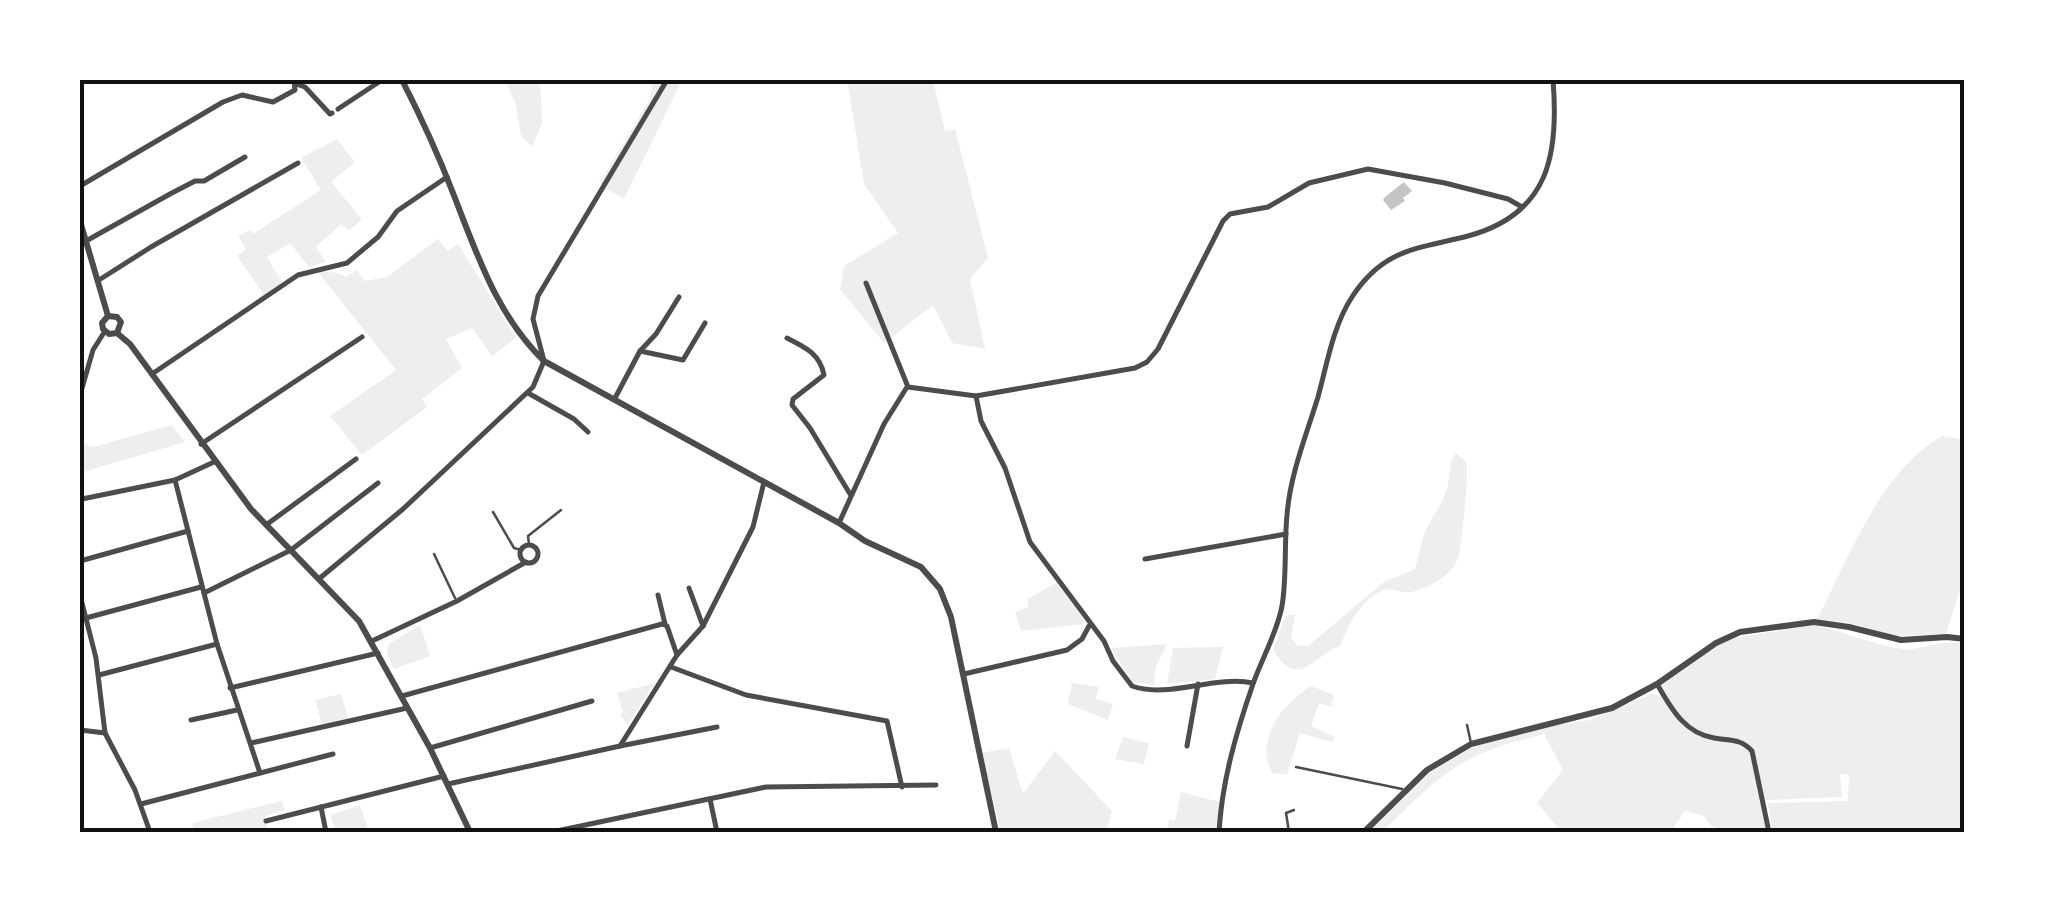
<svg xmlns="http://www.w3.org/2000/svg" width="2045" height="912" font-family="'Source Sans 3',sans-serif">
  <rect width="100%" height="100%" fill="#fff"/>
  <!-- green -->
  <g fill="#eee">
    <path d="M505 80H540L542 123 532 147 521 135 516 105Z"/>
    <path d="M653 80H682L624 199 599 184 650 99Z"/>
    <path d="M847 80H933L945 131 955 129 988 258 970 279 985 349 952 343 933 305 884 343 840 289 844 266 898 233 864 184Z"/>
    <path d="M337 139 355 162 331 182 362 219 349 231 341 224 316 247 326 262 309 267 290 243 267 257 282 282 264 295 237 256 246 249 238 236 250 230 253 234 321 190 301 158Z"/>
    <path d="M438 239 448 251 458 244 516 338 492 356 472 328 446 339 462 368 422 399 427 407 362 455 330 416 396 370 317 271 339 273 346 277 357 270 365 281 387 277Z"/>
    <path d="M172 425 185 442 80 473 82 443 93 447Z"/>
    <path d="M1942 436 1965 440V574L1946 634 1895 636 1850 623 1817 619C1850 557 1879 473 1942 436Z"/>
    <path d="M1456 453 1467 463C1468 478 1462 553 1456 563 1448 578 1427 588 1411 592 1401 594 1392 586 1381 591 1359 602 1349 625 1340 646 1315 654 1298 692 1273 650L1284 619 1289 615H1295L1291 638 1297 645 1308 646 1384 582 1415 569C1419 556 1421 540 1427 528 1433 515 1445 500 1448 485 1451 472 1448 464 1456 453Z"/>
    <path d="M1056 583 1079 611 1084 624 1021 631 1015 612 1028 607V599Z"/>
    <path d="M420 625 430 656 394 669 387 654 389 644Z"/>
    <path d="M1813 625C1843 631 1871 644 1901 649 1920 652 1938 638 1965 644V832H1773L1768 803 1848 801 1849 775 1840 774 1842 797 1764 800 1768 832H1724L1710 825 1704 816 1685 811 1673 828 1663 832H1561L1537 803 1563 770 1544 734C1526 739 1507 743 1490 750 1447 765 1414 801 1382 832H1369L1432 771 1471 748 1537 728 1590 720 1652 694 1661 696 1664 693 1657 684 1729 639Z"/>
    <path d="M1167 644 1156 667 1154 685 1133 682 1111 648Z"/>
    <path d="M1223 647 1215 679 1167 684 1173 648Z"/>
    <path d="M655 683 627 725 620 714 623 713 617 693Z"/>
    <path d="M1072 683 1099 687 1096 699 1113 704 1108 720 1068 704Z"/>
    <path d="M1311 686 1334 695 1331 707 1319 703 1311 726 1335 737 1332 742 1300 733 1287 775 1272 773C1255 737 1281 706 1311 686Z"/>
    <path d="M341 694 348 718 322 725 315 700Z"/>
    <path d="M1123 737 1149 743 1144 764 1115 759Z"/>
    <path d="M1009 748 1023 794 1055 751 1112 811 1107 832H1001L981 753Z"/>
    <path d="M1181 792 1220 802 1219 832H1167L1169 820 1175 821Z"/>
    <path d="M282 801 285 810 265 816 268 830 194 832 192 823Z"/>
    <path d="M360 805 369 832H336L330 815Z"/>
  </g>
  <!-- building -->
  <path fill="#c4c4c4" d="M1404 182 1412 191 1403 198 1405 201 1391 210 1383 200 1385 197Z"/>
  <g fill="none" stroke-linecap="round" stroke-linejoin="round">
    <!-- service -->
    <g stroke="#4c4c4c" stroke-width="2.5">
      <path d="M493 512 514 548 521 550"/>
      <path d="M529 544 528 536 561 510"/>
      <path d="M434 554 455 598"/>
      <path d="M1467 725 1471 743"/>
      <path d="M1296 767 1402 789"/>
      <path d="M1289 832 1286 813 1294 810"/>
    </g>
    <!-- minor -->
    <g stroke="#4c4c4c" stroke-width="5">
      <path d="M296 84 305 87 330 114 332 113"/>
      <path d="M338 109 382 80"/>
      <path d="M80 186 223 102 242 95 273 102 295 90 294 80"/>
      <path d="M86 241 170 194 195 181H204L245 157"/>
      <path d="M99 280 151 247 298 163"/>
      <path d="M866 283 908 387 976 396 1135 368 1147 362 1158 349 1223 221 1230 214 1268 207 1309 183 1368 169 1445 183 1508 199 1522 207"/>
      <path d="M787 338C805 347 820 354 824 375L793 399 792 405 810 428 850 494"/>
      <path d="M640 351 683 360 705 323"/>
      <path d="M152 374 298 275 347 263 378 237 397 211 447 177"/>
      <path d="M528 393 574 419 588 432"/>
      <path d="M80 395 93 350 105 331"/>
      <path d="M976 396 981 421 1005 468 1030 542 1104 641 1113 661 1132 686C1167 699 1215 675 1253 683"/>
      <path d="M615 398 640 351 656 334 679 297"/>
      <path d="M201 444 362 337"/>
      <path d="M175 480 217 644 260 773"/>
      <path d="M82 499 175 480 214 462"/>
      <path d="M839 523 884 424 907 387"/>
      <path d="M266 525 356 459"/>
      <circle cx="529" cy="554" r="9"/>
      <path d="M1145 559 1286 534"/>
      <path d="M80 561 188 531"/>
      <path d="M320 578 403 509 533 387 544 361 533 319 538 296 667 80"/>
      <path d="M689 588 703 626"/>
      <path d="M204 593 291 550 378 483"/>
      <path d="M80 595 96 658 105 733 135 790 150 832"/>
      <path d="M658 595 665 624"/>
      <path d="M86 618 201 587"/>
      <path d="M372 641 457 601 526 562"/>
      <path d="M671 667 746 695 887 721 902 787"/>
      <path d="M964 674 1067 650 1082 639 1089 626"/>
      <path d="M99 675 217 644"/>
      <path d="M1657 684C1671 708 1684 733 1714 738 1730 741 1740 738 1752 751L1769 832"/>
      <path d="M230 688 378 653"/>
      <path d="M402 696 662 624 667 626 677 655"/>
      <path d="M191 720 237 710"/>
      <path d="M80 730 105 733"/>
      <path d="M251 743 407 708"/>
      <path d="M620 746 717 727"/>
      <path d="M1187 746 1198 684"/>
      <path d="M430 748 592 701"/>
      <path d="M448 784 620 746 677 655 703 626 753 527 764 482"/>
      <path d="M710 799 717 832"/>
      <path d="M141 804 333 754"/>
      <path d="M321 807 326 832"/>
      <path d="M266 821 444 776"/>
      <path d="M552 832 766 787 936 785"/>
      <path d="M1219 832C1222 781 1236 733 1253 684 1262 658 1277 633 1282 606 1287 576 1284 545 1287 515 1290 475 1306 436 1318 397 1327 364 1333 326 1352 297 1384 248 1418 249 1468 236 1550 214 1559 153 1553 80"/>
    </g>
    <!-- tertiary -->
    <g stroke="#4c4c4c" stroke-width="6">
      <path d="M402 80C421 117 438 154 453 193 477 254 496 314 544 361L839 523 865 541 921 567 940 589 951 617 996 832"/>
      <path d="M80 221 108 316"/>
      <path d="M108 316 102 323 103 329 109 334 117 333"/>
      <path d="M108 316 117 317 121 322 117 333"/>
      <path d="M117 333 130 344 251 509 359 621 430 748 470 832"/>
      <path d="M1364 832 1427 770 1471 744 1612 708 1657 684 1716 643 1740 632 1814 622 1849 627 1901 640 1947 637 1965 639"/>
    </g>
  </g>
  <!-- border -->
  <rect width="2045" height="912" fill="none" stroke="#ffffff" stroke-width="165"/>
  <rect x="82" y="82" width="1880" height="748" fill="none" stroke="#111" stroke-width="4"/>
</svg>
